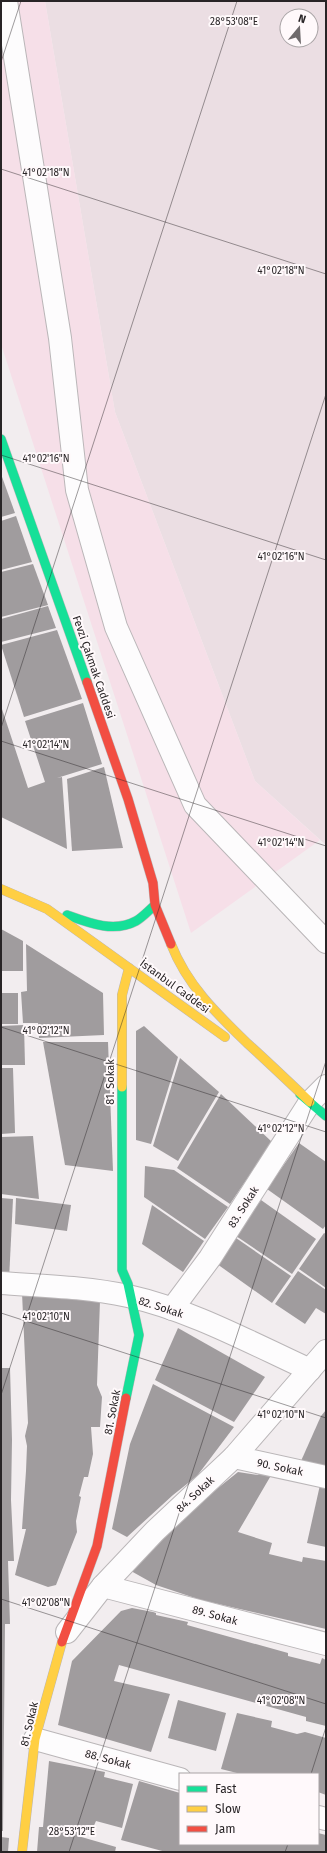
<svg xmlns="http://www.w3.org/2000/svg" width="327" height="1853" font-family="'Fira Sans',sans-serif">
  <rect width="100%" height="100%" fill="#f2edef"/>
  <!-- built -->
  <path fill="#ebdee3" fill-rule="evenodd" d="M45 1H326V845L255 781 115 412ZM287 16H311V40H287Z"/>
  <!-- green -->
  <path fill="#f6dfe8" d="M1 1H45L115 412 255 781 320 840 191 933 1 344Z"/>
  <!-- building -->
  <g fill="#a09c9e">
    <path d="M1 474 15 513 1 517Z"/>
    <path d="M16 516 32 562 1 570V521Z"/>
    <path d="M33 564 48 605 1 617V572Z"/>
    <path d="M48 606 56 628 1 642V619Z"/>
    <path d="M57 630 82 699 24 717 1 645Z"/>
    <path d="M83 703 102 764 57 778 62 777 67 849 1 817V706L28 788 45 782 25 721Z"/>
    <path d="M104 767 123 848 72 851 67 779Z"/>
    <path d="M1 929 23 941V971H1Z"/>
    <path d="M26 944 103 993 104 1035 39 1038 38 1023H23L21 992 27 991Z"/>
    <rect x="1" y="993" width="17" height="31"/>
    <path d="M24 1025 25 1065H1V1026Z"/>
    <path d="M144 1026 178 1057 151 1144 136 1140V1031Z"/>
    <path d="M43 1042H108L113 1171 65 1165Z"/>
    <path d="M180 1058 219 1092 178 1161 153 1146Z"/>
    <path d="M1 1068H13L15 1133 1 1134Z"/>
    <path d="M221 1094 272 1142 230 1204 177 1168Z"/>
    <path d="M33 1136 39 1199 1 1194V1137Z"/>
    <path d="M299 1143 326 1162V1225L323 1229 267 1189Z"/>
    <path d="M145 1166 174 1170 228 1207 205 1239 144 1197Z"/>
    <path d="M1 1198 13 1199 9 1280 1 1279Z"/>
    <path d="M16 1198 71 1205 67 1231 15 1224Z"/>
    <path d="M261 1200 316 1239 292 1274 236 1236Z"/>
    <path d="M152 1205 204 1241 183 1272 142 1244Z"/>
    <path d="M324 1233 326 1234V1288L299 1269Z"/>
    <path d="M236 1238 291 1276 272 1303 217 1264Z"/>
    <path d="M298 1271 326 1290V1314L316 1308 305 1324 275 1304Z"/>
    <path d="M22 1293 100 1301 97 1385 102 1397 100 1427H91L93 1454 88 1477H84L79 1496 81 1497 76 1521 77 1532 56 1585 48 1587 15 1575 26 1529H22L26 1471 27 1446 25 1436 28 1423Z"/>
    <path d="M178 1328 265 1377 234 1422 155 1380Z"/>
    <path d="M1 1368H10L12 1440 11 1500 14 1561H8L10 1624H5L3 1831H1Z"/>
    <path d="M153 1384 234 1427 197 1476 173 1495 127 1537 112 1529 130 1444Z"/>
    <path d="M326 1410V1467L301 1461 321 1416Z"/>
    <path d="M262 1471 273 1472 238 1532 272 1543 269 1554 302 1562 303 1557 326 1561V1629L201 1600 156 1585 131 1571 182 1517 238 1472 258 1475Z"/>
    <path d="M320 1485 326 1486V1547L307 1543Z"/>
    <path d="M132 1608 153 1612 156 1613V1615L188 1622 187 1625 288 1653V1656L320 1664 322 1658 326 1660V1726L306 1721V1717L119 1665 114 1681 170 1694 151 1752 58 1725 72 1661 121 1611Z"/>
    <path d="M178 1700 226 1713 216 1751 168 1738Z"/>
    <path d="M237 1713 272 1721 271 1727 297 1734 305 1732 326 1738V1795L318 1792V1774H241L221 1769Z"/>
    <path d="M49 1761 105 1772 104 1777 133 1784 122 1828 96 1821 91 1832 80 1829 78 1836 116 1847 115 1852H37L39 1827H43Z"/>
    <path d="M139 1781 180 1793V1844H318V1833L326 1835V1852H166L121 1840Z"/>
    <path d="M1 1837 9 1838 8 1852H1Z"/>
  </g>
  <g fill="none" stroke-linecap="round" stroke-linejoin="round">
    <!-- street casing -->
    <g stroke="#bab6b8" stroke-width="24">
      <g id="street">
        <path d="M6 1 60 338 77 490 116 627 195 805 326 942"/>
        <path d="M1 1283C43 1286 86 1287 128 1296 191 1310 251 1343 310 1370"/>
        <path d="M172 1309 210 1258 310 1102 326 1086"/>
        <path d="M234 1457 326 1477"/>
        <path d="M103 1586 326 1644"/>
        <path d="M67 1632 103 1586 155 1531 234 1457 326 1351"/>
        <path d="M35 1739 180 1779"/>
        <path d="M318 1817 326 1819"/>
      </g>
    </g>
    <!-- fast casing -->
    <g stroke="#bab6b8" stroke-width="10">
      <g id="fast">
        <path d="M1 439 87 682"/>
        <path d="M67 915C89 923 114 933 136 921 143 917 149 910 155 905"/>
        <path d="M122 1087V1270L128 1284 139 1335 126 1398"/>
        <path d="M300 1094 326 1116"/>
      </g>
    </g>
    <!-- slow casing -->
    <g stroke="#bab6b8" stroke-width="10">
      <g id="slow">
        <path d="M1 889 47 909 225 1037"/>
        <path d="M171 944C187 985 216 1013 247 1043 268 1062 289 1082 310 1102"/>
        <path d="M122 1087V995L129 968"/>
        <path d="M22 1852 35 1739 62 1642"/>
      </g>
    </g>
    <!-- jam casing -->
    <g stroke="#bab6b8" stroke-width="10">
      <g id="jam">
        <path d="M87 682 128 799 153 883 155 905 171 944"/>
        <path d="M62 1642 97 1546 126 1398"/>
      </g>
    </g>
    <!-- street -->
    <use href="#street" stroke="#fdfcfd" stroke-width="22"/>
    <!-- fast -->
    <use href="#fast" stroke="#16e098" stroke-width="9"/>
    <!-- slow -->
    <use href="#slow" stroke="#ffcf43" stroke-width="9"/>
    <!-- jam -->
    <use href="#jam" stroke="#f24e42" stroke-width="9"/>
  </g>
  <!-- ticks -->
  <path fill="none" stroke="#282426" stroke-width="1" stroke-opacity="0.45" d="M1 62 21 1M1 169 326 274M1 455 326 560M1 728 237 1M1 741 326 846M1 1027 326 1132M1 1313 326 1418M1 1395 326 394M1 1599 326 1704M311 1774 326 1727M69 1852 326 1061M285 1852 288 1844"/>
  <g text-anchor="middle" stroke-width="4" stroke-linejoin="round" paint-order="stroke">
    <!-- street labels -->
    <g font-size="11" fill="#282426" stroke="#fff9fb">
      <text transform="translate(94 667) rotate(71)" y="4">Fevzi Çakmak Caddesi</text>
      <text transform="translate(175 986) rotate(36)" y="4">İstanbul Caddesi</text>
      <text transform="translate(110 1082) rotate(-90)" y="4">81. Sokak</text>
      <text transform="translate(243 1207) rotate(-57)" y="4">83. Sokak</text>
      <text transform="translate(161 1307) rotate(18)" y="4">82. Sokak</text>
      <text transform="translate(112 1412) rotate(-79)" y="4">81. Sokak</text>
      <text transform="translate(280 1467) rotate(12)" y="4">90. Sokak</text>
      <text transform="translate(195 1494) rotate(-43)" y="4">84. Sokak</text>
      <text transform="translate(215 1615) rotate(15)" y="4">89. Sokak</text>
      <text transform="translate(29 1724) rotate(-77)" y="4">81. Sokak</text>
      <text transform="translate(108 1759) rotate(15)" y="4">88. Sokak</text>
    </g>
  </g>
  <g font-size="10" text-anchor="middle" fill="#282426" stroke="#fff9fb" stroke-width="4" stroke-linejoin="round" paint-order="stroke">
    <text x="234" y="25">28°53'08"E</text>
    <text x="46" y="176">41°02'18"N</text>
    <text x="281" y="274">41°02'18"N</text>
    <text x="46" y="462">41°02'16"N</text>
    <text x="281" y="560">41°02'16"N</text>
    <text x="46" y="748">41°02'14"N</text>
    <text x="281" y="846">41°02'14"N</text>
    <text x="46" y="1034">41°02'12"N</text>
    <text x="281" y="1132">41°02'12"N</text>
    <text x="46" y="1320">41°02'10"N</text>
    <text x="281" y="1418">41°02'10"N</text>
    <text x="46" y="1606">41°02'08"N</text>
    <text x="281" y="1704">41°02'08"N</text>
    <text x="72" y="1835">28°53'12"E</text>
  </g>
  <!-- border -->
  <rect width="327" height="1853" fill="none" stroke="#282426" stroke-width="4"/>
  <!-- legend -->
  <rect x="179" y="1773" width="140" height="72" fill="#fff9fb" stroke="#a9a4a6"/>
  <rect x="187" y="1786" width="20" height="6" fill="#16e098" stroke="#a9a4a6"/>
  <text x="215" y="1793" font-size="12" fill="#282426">Fast</text>
  <rect x="187" y="1806" width="20" height="6" fill="#ffcf43" stroke="#a9a4a6"/>
  <text x="215" y="1813" font-size="12" fill="#282426">Slow</text>
  <rect x="187" y="1826" width="20" height="6" fill="#f24e42" stroke="#a9a4a6"/>
  <text x="215" y="1833" font-size="12" fill="#282426">Jam</text>
  <!-- north arrow -->
  <g transform="translate(299 28) rotate(18)"><circle r="19" fill="#fff9fb" stroke="#a9a4a6"/>
  <path d="M0-3L7 15L0 10L-7 15Z" fill="#6f6a6c"/>
  <text y="-6" font-size="11" font-weight="bold" text-anchor="middle" fill="#282426">N</text>
  </g>
</svg>
